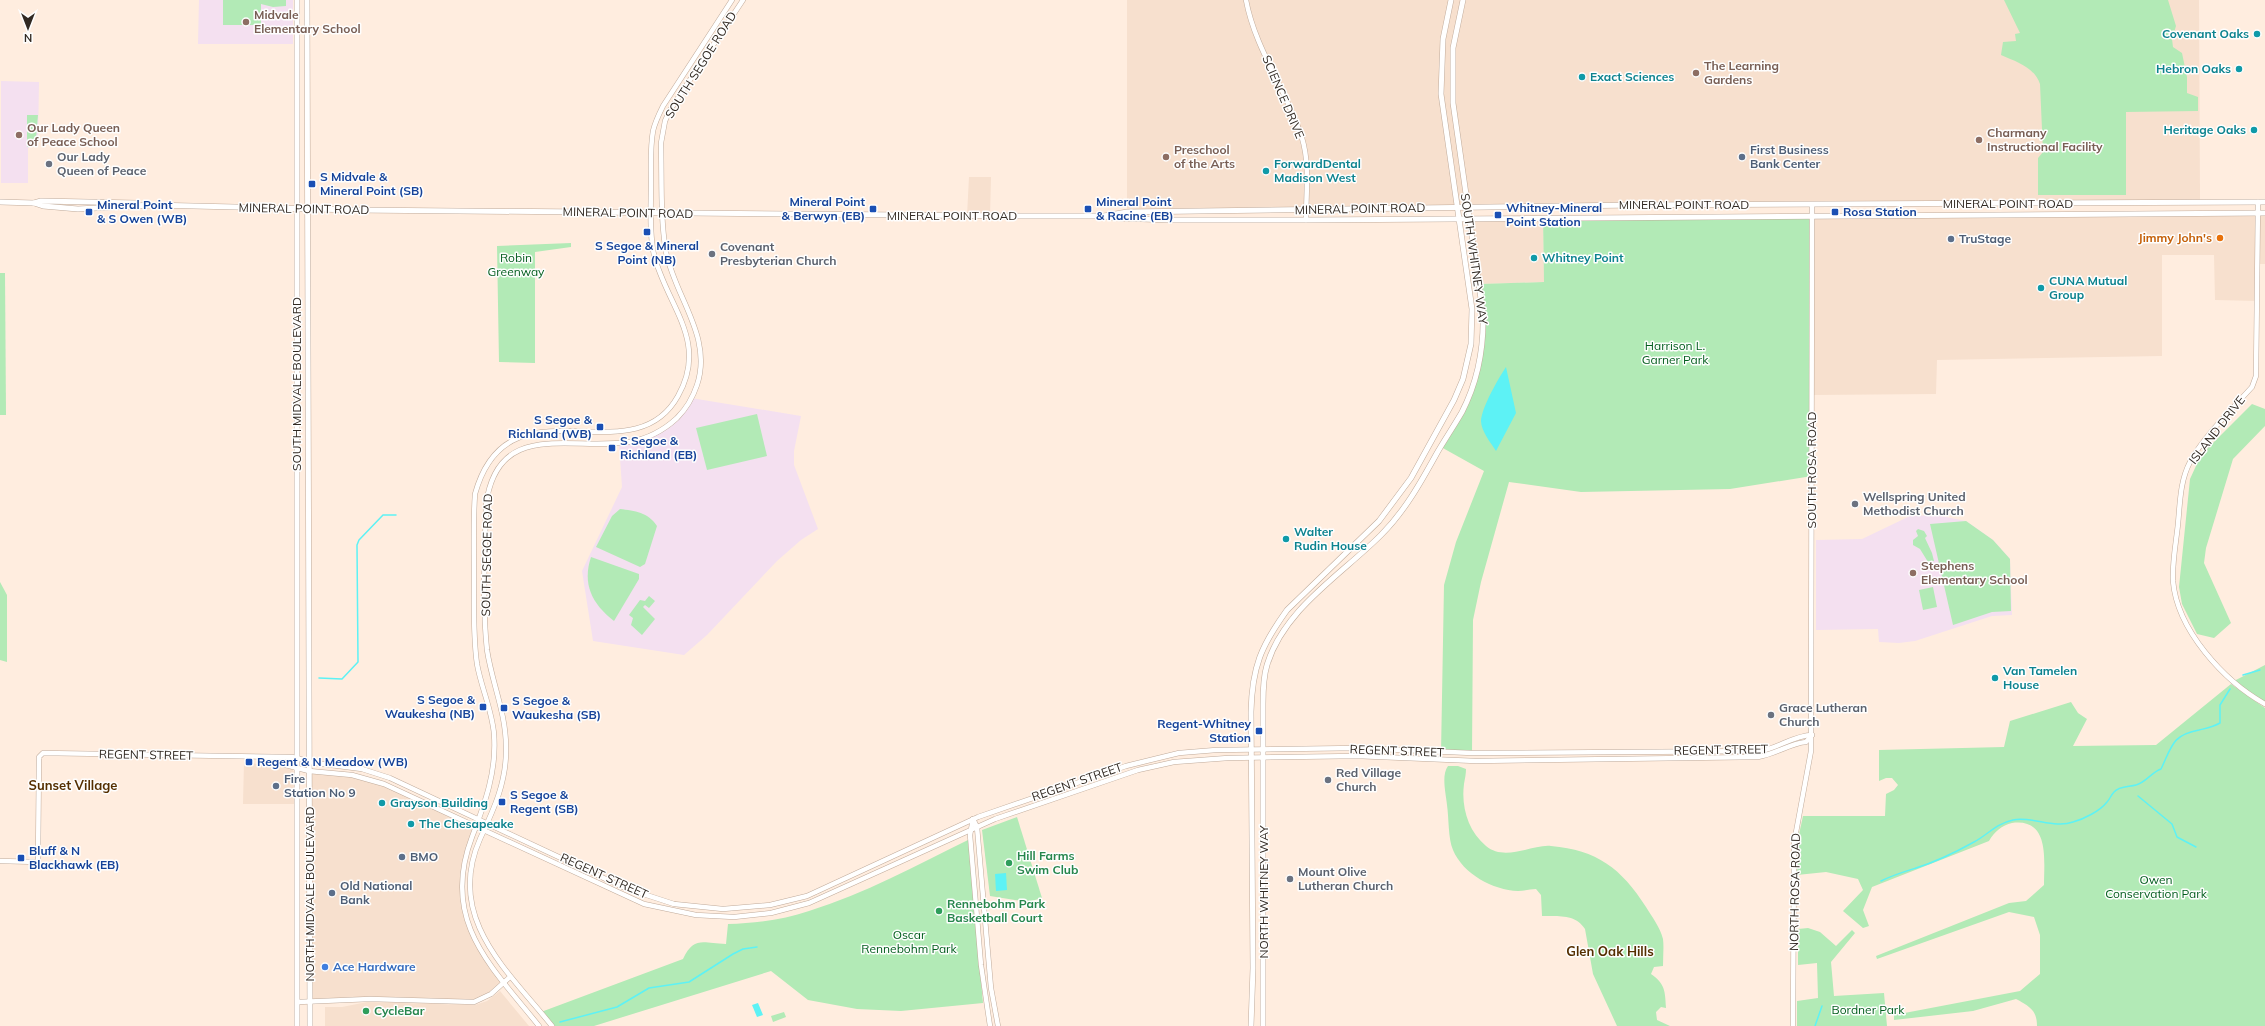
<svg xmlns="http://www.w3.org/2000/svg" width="2265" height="1026" font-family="Mulish,sans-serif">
  <rect width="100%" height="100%" fill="#ffeddf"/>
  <!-- built -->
  <g fill="#f7e0ce">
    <path d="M1127 0H2199L2200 202 1127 212Z"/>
    <path d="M969 177H991L990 216H967Z"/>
    <path d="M2265 213V264H2258V301L2215 300 2214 255H2162V356L1937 360 1936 394 1812 395 1813 216Z"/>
    <path d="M1470 218H1543L1544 282 1480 284Z"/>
    <path d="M244 762 292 769 295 773V804H243Z"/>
    <path d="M309 771 370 779 476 826 467 850 462 893 475 943 504 982 479 1000 370 999 310 1002Z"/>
    <path d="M500 991 529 1026H325V1007H342L367 1002 475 1005 487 1001Z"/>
  </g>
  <!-- education -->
  <g fill="#f4e0f0">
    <path d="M199 0H293V44H198Z"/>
    <path d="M1 81 39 82 38 143 28 148V183H1Z"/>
    <path d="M691 398 801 416 794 451V465L818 529 801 540 777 561 707 635 684 655 593 641 582 571 622 487 619 443 654 434 678 417Z"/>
    <path d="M1936 515 1966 521 1993 540 2010 559 2012 615 1992 616 1915 641 1899 643 1879 642 1878 629 1816 630V540L1862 539 1910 516Z"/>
  </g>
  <!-- green -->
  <g fill="#b2eab6">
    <path d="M223 0H286V6L273 7 261 4V25H223Z"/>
    <path d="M2004 0H2168L2176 26 2172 39 2173 47 2182 53 2187 77V93L2198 97V111L2126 112V195H2038V158L2043 152 2040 84C2034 67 2017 62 2001 55L2003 42 2016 41 2015 34 2020 33Z"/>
    <path d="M27 115H38L36 139 28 147H27Z"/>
    <path d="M1813 216 1812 476 1730 489 1581 492 1509 482 1481 582 1473 620 1472 753H1441L1444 585 1456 542 1484 471 1441 447 1472 388 1483 345 1480 284 1544 282 1543 218Z"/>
    <path d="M571 243V247L535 252V363L499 362 497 246Z"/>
    <path d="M0 273H5L6 415H0Z"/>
    <path d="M2252 404 2265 409V426L2233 459 2206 548 2204 563 2231 623 2214 638 2197 634 2182 604 2179 587 2190 479 2201 455Z"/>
    <path d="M757 414 767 456 707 470 696 428Z"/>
    <path d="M620 509C635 511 648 512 657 526L645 564 640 567 596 547 612 516Z"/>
    <path d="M1966 521 1993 540 2010 559 2011 611 1992 612 1953 625 1930 524Z"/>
    <path d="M1918 529 1924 531 1927 536 1925 538 1932 553 1934 561 1928 562 1920 549 1913 545V540L1918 536 1916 531Z"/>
    <path d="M591 557 639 574V579L614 621C592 604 582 584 591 557Z"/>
    <path d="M0 582 7 595V662L0 660Z"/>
    <path d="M1933 587 1937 607 1923 610 1919 590Z"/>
    <path d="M649 596 655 601 649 608 645 605 643 607 655 619 642 635 631 625 633 618 629 615 640 600 645 601Z"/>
    <path d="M2265 665V704L2234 681Z"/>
    <path d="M2231 684 2265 708V1026H2037C2037 1010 2029 1006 2016 999L1973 1011 1894 1020V1015L2020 991 2040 974V935L2034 917 2009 912 1877 959 1876 956 2009 903 2026 901 2044 885C2044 860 2050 818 2012 823 2002 825 1994 832 1989 841L1872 887 1863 910 1869 926 1863 928 1843 911 1863 890 1858 879 1826 872 1797 875 1798 839 1803 816H1885L1886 794 1894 790 1898 785 1892 778H1886L1879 781V750L2004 747 2010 721 2071 702 2078 713 2087 719 2073 746 2156 745Z"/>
    <path d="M1448 766H1458L1466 769C1466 774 1465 778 1464 784 1461 807 1468 831 1486 846 1505 862 1533 844 1551 846 1597 850 1621 868 1646 907 1652 917 1660 927 1663 939 1664 947 1663 957 1663 966L1654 967 1651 974C1665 984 1665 990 1666 1008L1661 1007 1656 1012 1657 1020 1670 1026H1617L1593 974 1585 929C1576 914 1558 916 1542 916L1541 895 1536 889C1530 889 1524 891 1518 891 1493 890 1463 874 1453 850 1448 838 1449 819 1447 805 1446 794 1441 775 1448 766Z"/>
    <path d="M1017 817 1042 898 1028 902 990 896 982 830Z"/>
    <path d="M968 840 983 1003 901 1011 857 1009 808 1000 771 971 594 1026H552L541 1012 683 959C694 936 702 943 726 944L728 924C755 923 783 920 809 911 864 894 917 865 968 840Z"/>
    <path d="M1808 928 1820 932 1836 946 1852 930 1855 933 1831 962 1834 996 1884 993 1887 1026H1797V1001L1818 998 1817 963 1798 965V929Z"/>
    <path d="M784 1012 786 1017 773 1022 771 1016Z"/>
  </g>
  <!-- water -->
  <g fill="#5df2f5">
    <path d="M1506 367 1516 413 1496 451C1491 443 1481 431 1481 421 1482 407 1498 379 1506 367Z"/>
    <path d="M1006 873 1007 890 996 891 995 874Z"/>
    <path d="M758 1003 763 1015 757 1017 752 1005Z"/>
  </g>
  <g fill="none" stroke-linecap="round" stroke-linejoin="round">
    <!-- stream -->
    <g stroke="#5df2f5" stroke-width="1.5">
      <path d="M2243 675 2260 670"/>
      <path d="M319 678 342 679 358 662 357 545 359 540 383 515H396"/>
      <path d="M2138 796 2172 824 2177 837 2196 847"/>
      <path d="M1881 881C1893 875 1903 872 1916 868 1935 862 1956 852 1974 842 1989 834 1995 824 2013 820 2033 816 2054 829 2073 822 2084 819 2100 811 2107 802 2110 799 2111 795 2114 792 2119 786 2129 787 2136 785 2145 783 2152 772 2161 769 2172 746 2172 735 2199 730 2207 728 2213 727 2220 723V705L2230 689"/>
      <path d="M560 1022 617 1007 649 988 689 982 733 954 743 949 757 947"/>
      <path d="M1815 1026 1822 1006"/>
    </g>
    <!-- tertiary casing -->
    <g stroke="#c0ab9b" stroke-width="5.5">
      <g id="tertiary">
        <path d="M1246 0C1255 49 1287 91 1302 138 1310 164 1306 194 1306 220"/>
        <path d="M2258 202 2256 376 2252 387C2233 408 2203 437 2190 462 2180 481 2180 503 2178 524 2176 543 2172 563 2173 581 2177 630 2224 681 2265 704"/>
        <path d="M262 759 309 771 352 775 384 784 644 904 696 915 734 917 771 913 809 903 995 819 1138 770 1174 762 1228 758 1357 756 1476 761 1758 757C1776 754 1791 743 1806 742L1812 735"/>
        <path d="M973 819 977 827 991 988 998 1026"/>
        <path d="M973 819 970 835 981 965 990 1026"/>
        <path d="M0 861 38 862 39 757 43 753 292 757 315 763 362 769 390 778 625 888 674 904 723 909 770 905 807 896 978 817 1126 766 1179 753 1216 750 1357 748 1472 753 1761 751C1778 748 1795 735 1812 735"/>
        <path d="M298 1002 370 999 474 1002 491 994 510 977"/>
        <path d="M539 1026C491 966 440 921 472 837 485 803 497 771 494 734 492 710 481 687 477 664 473 636 474 607 474 579 474 551 473 522 475 494 508 374 632 479 678 396 709 341 667 306 654 255 649 232 651 206 651 182 651 166 650 148 653 131 655 122 659 114 663 106L732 0"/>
        <path d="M552 1026C508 971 445 918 480 839 494 809 507 781 506 747 506 713 492 683 487 650 482 604 485 551 486 505 497 419 570 451 629 442 647 439 664 430 677 418 686 409 693 397 697 385 713 337 675 297 666 252 660 217 662 179 661 143L665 121 670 110 743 0"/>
        <path d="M1793 1026 1794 843 1811 751 1812 205"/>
      </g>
    </g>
    <!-- secondary casing -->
    <g stroke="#c0ab9b" stroke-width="6">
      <g id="secondary">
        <path d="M297 0V1026"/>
        <path d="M307 0 310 1026"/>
        <path d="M0 202 34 203 43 206 78 209 152 205 355 210 1024 216H1104L1127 212 1637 205 2265 202"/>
        <path d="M34 203 41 201 137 203"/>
        <path d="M1105 216 1115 218 1169 220H1306L2265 213"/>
        <path d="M1251 1026 1253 968 1251 712C1252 667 1261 646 1287 610L1379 521 1411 478 1454 400 1463 379 1471 344 1472 309 1441 94 1443 39 1451 0"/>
        <path d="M1263 1026V704C1263 691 1263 678 1267 665 1284 609 1341 575 1381 535 1405 511 1421 482 1437 453 1445 439 1454 426 1462 412 1478 381 1484 347 1483 313L1453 103V48L1463 0"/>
      </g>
    </g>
    <!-- tertiary -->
    <use href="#tertiary" stroke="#fff" stroke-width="4.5"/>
    <!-- secondary -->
    <use href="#secondary" stroke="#fff" stroke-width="5"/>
  </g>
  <!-- markers -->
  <g fill="#8d6e63" stroke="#fefefe" stroke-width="1.5">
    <circle cx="246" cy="22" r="4"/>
    <circle cx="1696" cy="73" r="4"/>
    <circle cx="19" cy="135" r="4"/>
    <circle cx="1979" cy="140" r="4"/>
    <circle cx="1166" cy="157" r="4"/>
    <circle cx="1913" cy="573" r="4"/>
  </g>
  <g fill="#0f9aa8" stroke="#fefefe" stroke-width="1.5">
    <circle cx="2257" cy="34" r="4"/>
    <circle cx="2239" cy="69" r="4"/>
    <circle cx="1582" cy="77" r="4"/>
    <circle cx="2254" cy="130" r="4"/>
    <circle cx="1266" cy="171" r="4"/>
    <circle cx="1534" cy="258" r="4"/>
    <circle cx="2041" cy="288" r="4"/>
    <circle cx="1286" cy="539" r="4"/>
    <circle cx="1995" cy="678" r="4"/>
    <circle cx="382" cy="803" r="4"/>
    <circle cx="411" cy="824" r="4"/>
  </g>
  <g fill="#5c6f8a" stroke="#fefefe" stroke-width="1.5">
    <circle cx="1742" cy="157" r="4"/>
    <circle cx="1951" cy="239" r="4"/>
    <circle cx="276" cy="786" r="4"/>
    <circle cx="402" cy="857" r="4"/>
    <circle cx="332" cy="893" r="4"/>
  </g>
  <g fill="#6b7280" stroke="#fefefe" stroke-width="1.5">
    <circle cx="49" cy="164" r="4"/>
    <circle cx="712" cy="254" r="4"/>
    <circle cx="1855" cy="504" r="4"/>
    <circle cx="1771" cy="715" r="4"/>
    <circle cx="1328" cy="780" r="4"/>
    <circle cx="1290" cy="879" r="4"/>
  </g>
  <g fill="#1a4fb4" stroke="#fefefe" stroke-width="1.5">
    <rect x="308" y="180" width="8" height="8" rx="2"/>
    <rect x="869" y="205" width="8" height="8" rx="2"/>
    <rect x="1084" y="205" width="8" height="8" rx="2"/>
    <rect x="85" y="208" width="8" height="8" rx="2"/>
    <rect x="1831" y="208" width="8" height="8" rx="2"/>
    <rect x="1494" y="211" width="8" height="8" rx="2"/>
    <rect x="643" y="228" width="8" height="8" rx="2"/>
    <rect x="596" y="423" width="8" height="8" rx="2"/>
    <rect x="608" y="444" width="8" height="8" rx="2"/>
    <rect x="479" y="703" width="8" height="8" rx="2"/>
    <rect x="500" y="704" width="8" height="8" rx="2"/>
    <rect x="1255" y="727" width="8" height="8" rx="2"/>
    <rect x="245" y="758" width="8" height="8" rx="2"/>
    <rect x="498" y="798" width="8" height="8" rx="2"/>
    <rect x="17" y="854" width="8" height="8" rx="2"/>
  </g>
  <circle fill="#e8710a" stroke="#fefefe" stroke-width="1.5" cx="2220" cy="238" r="4"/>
  <g fill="#2e9e5b" stroke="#fefefe" stroke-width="1.5">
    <circle cx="1009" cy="863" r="4"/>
    <circle cx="939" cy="911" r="4"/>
    <circle cx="366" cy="1011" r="4"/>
  </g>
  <circle fill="#3f7fe0" stroke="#fefefe" stroke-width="1.5" cx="325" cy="967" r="4"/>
  <g text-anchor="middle" stroke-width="3" stroke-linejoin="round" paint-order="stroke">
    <!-- education labels -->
    <g font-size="12" font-weight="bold" fill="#785e54" stroke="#fefefe" text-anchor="start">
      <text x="254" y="19">Midvale<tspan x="254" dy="14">Elementary School</tspan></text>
      <text x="1704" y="70">The Learning<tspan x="1704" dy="14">Gardens</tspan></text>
      <text x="27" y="132">Our Lady Queen<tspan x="27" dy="14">of Peace School</tspan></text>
      <text x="1987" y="137">Charmany<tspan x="1987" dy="14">Instructional Facility</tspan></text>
      <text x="1174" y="154">Preschool<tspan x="1174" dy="14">of the Arts</tspan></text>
      <text x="1921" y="570">Stephens<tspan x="1921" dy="14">Elementary School</tspan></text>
    </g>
    <!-- culture labels -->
    <g font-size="12" font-weight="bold" fill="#0d838f" stroke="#fefefe" text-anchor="start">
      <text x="2249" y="38" text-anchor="end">Covenant Oaks</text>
      <text x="2231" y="73" text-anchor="end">Hebron Oaks</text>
      <text x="1590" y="81">Exact Sciences</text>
      <text x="2246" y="134" text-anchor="end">Heritage Oaks</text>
      <text x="1274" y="168">ForwardDental<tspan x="1274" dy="14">Madison West</tspan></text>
      <text x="1542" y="262">Whitney Point</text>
      <text x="2049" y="285">CUNA Mutual<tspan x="2049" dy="14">Group</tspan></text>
      <text x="1294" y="536">Walter<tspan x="1294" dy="14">Rudin House</tspan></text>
      <text x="2003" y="675">Van Tamelen<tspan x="2003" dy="14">House</tspan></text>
      <text x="390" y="807">Grayson Building</text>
      <text x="419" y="828">The Chesapeake</text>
    </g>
    <!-- street labels -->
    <g font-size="12" fill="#312922" stroke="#fefefe">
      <text transform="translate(701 65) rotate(-58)" y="4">SOUTH SEGOE ROAD</text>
      <text transform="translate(1283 97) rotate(67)" y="4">SCIENCE DRIVE</text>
      <text x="2008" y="208">MINERAL POINT ROAD</text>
      <text x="1684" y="209">MINERAL POINT ROAD</text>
      <text transform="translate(304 209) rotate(1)" y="4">MINERAL POINT ROAD</text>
      <text transform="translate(1360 209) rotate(-1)" y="4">MINERAL POINT ROAD</text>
      <text transform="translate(628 213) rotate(1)" y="4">MINERAL POINT ROAD</text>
      <text x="952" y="220">MINERAL POINT ROAD</text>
      <text transform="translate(1474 259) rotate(82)" y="4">SOUTH WHITNEY WAY</text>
      <text transform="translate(297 384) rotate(-90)" y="4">SOUTH MIDVALE BOULEVARD</text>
      <text transform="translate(2217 430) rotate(-52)" y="4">ISLAND DRIVE</text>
      <text transform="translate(1812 470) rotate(-90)" y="4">SOUTH ROSA ROAD</text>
      <text transform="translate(487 555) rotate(-89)" y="4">SOUTH SEGOE ROAD</text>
      <text transform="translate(1721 750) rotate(-1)" y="4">REGENT STREET</text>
      <text transform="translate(1397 751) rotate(2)" y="4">REGENT STREET</text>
      <text transform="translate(146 755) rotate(1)" y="4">REGENT STREET</text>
      <text transform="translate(1077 782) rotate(-19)" y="4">REGENT STREET</text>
      <text transform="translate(604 876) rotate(24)" y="4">REGENT STREET</text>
      <text transform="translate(1264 892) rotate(-90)" y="4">NORTH WHITNEY WAY</text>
      <text transform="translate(1795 892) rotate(-89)" y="4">NORTH ROSA ROAD</text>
      <text transform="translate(310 894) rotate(-90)" y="4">NORTH MIDVALE BOULEVARD</text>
    </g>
    <!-- service labels -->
    <g font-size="12" font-weight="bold" fill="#4e5e75" stroke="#fefefe" text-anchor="start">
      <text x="1750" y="154">First Business<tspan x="1750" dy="14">Bank Center</tspan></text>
      <text x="1959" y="243">TruStage</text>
      <text x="284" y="783">Fire<tspan x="284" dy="14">Station No 9</tspan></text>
      <text x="410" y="861">BMO</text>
      <text x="340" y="890">Old National<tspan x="340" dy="14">Bank</tspan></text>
    </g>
    <!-- worship labels -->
    <g font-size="12" font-weight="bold" fill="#5b616d" stroke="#fefefe" text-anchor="start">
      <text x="57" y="161">Our Lady<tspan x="57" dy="14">Queen of Peace</tspan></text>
      <text x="720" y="251">Covenant<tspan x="720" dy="14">Presbyterian Church</tspan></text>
      <text x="1863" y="501">Wellspring United<tspan x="1863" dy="14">Methodist Church</tspan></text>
      <text x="1779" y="712">Grace Lutheran<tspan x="1779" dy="14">Church</tspan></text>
      <text x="1336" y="777">Red Village<tspan x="1336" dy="14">Church</tspan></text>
      <text x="1298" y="876">Mount Olive<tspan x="1298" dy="14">Lutheran Church</tspan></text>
    </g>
    <!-- transit labels -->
    <g font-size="12" font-weight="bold" fill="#164399" stroke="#fefefe" text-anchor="start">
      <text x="320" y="181">S Midvale &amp;<tspan x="320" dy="14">Mineral Point (SB)</tspan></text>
      <text x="865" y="206" text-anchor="end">Mineral Point<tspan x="865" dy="14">&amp; Berwyn (EB)</tspan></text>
      <text x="1096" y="206">Mineral Point<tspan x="1096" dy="14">&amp; Racine (EB)</tspan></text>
      <text x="97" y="209">Mineral Point<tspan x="97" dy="14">&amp; S Owen (WB)</tspan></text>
      <text x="1506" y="212">Whitney-Mineral<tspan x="1506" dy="14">Point Station</tspan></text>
      <text x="1843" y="216">Rosa Station</text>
      <text x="647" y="250" text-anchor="middle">S Segoe &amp; Mineral<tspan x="647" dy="14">Point (NB)</tspan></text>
      <text x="592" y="424" text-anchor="end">S Segoe &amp;<tspan x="592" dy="14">Richland (WB)</tspan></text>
      <text x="620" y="445">S Segoe &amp;<tspan x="620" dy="14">Richland (EB)</tspan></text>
      <text x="475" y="704" text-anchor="end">S Segoe &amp;<tspan x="475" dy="14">Waukesha (NB)</tspan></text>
      <text x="512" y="705">S Segoe &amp;<tspan x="512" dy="14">Waukesha (SB)</tspan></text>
      <text x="1251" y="728" text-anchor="end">Regent-Whitney<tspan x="1251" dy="14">Station</tspan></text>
      <text x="257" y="766">Regent &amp; N Meadow (WB)</text>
      <text x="510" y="799">S Segoe &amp;<tspan x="510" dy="14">Regent (SB)</tspan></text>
      <text x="29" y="855">Bluff &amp; N<tspan x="29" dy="14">Blackhawk (EB)</tspan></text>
    </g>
    <!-- food labels -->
    <g font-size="12" font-weight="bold" fill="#c56008" stroke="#fefefe" text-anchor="end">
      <text x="2212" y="242">Jimmy John's</text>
    </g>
    <!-- park labels -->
    <g font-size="12" fill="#025d1d" stroke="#fefefe">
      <text x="516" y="262">Robin<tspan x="516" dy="14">Greenway</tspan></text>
      <text x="1675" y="350">Harrison L.<tspan x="1675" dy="14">Garner Park</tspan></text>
      <text x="2156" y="884">Owen<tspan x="2156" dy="14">Conservation Park</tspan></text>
      <text x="909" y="939">Oscar<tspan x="909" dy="14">Rennebohm Park</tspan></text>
      <text x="1868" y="1014">Bordner Park</text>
    </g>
    <!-- leisure labels -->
    <g font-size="12" font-weight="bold" fill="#27864d" stroke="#fefefe" text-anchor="start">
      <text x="1017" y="860">Hill Farms<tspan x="1017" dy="14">Swim Club</tspan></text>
      <text x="947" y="908">Rennebohm Park<tspan x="947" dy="14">Basketball Court</tspan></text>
      <text x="374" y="1015">CycleBar</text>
    </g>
    <!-- shop labels -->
    <g font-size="12" font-weight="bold" fill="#366cbe" stroke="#fefefe" text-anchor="start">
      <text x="333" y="971">Ace Hardware</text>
    </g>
    <!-- neighbourhood labels -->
    <g font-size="13" font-weight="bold" fill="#552f00" stroke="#fefefe">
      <text x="73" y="790">Sunset Village</text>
      <text x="1610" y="956">Glen Oak Hills</text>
    </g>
  </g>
  <!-- north arrow -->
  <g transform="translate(28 28) rotate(180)" stroke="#fefefe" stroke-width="3" paint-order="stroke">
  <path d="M0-3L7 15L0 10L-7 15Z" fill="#312922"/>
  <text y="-6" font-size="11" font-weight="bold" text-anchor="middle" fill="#312922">N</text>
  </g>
</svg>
